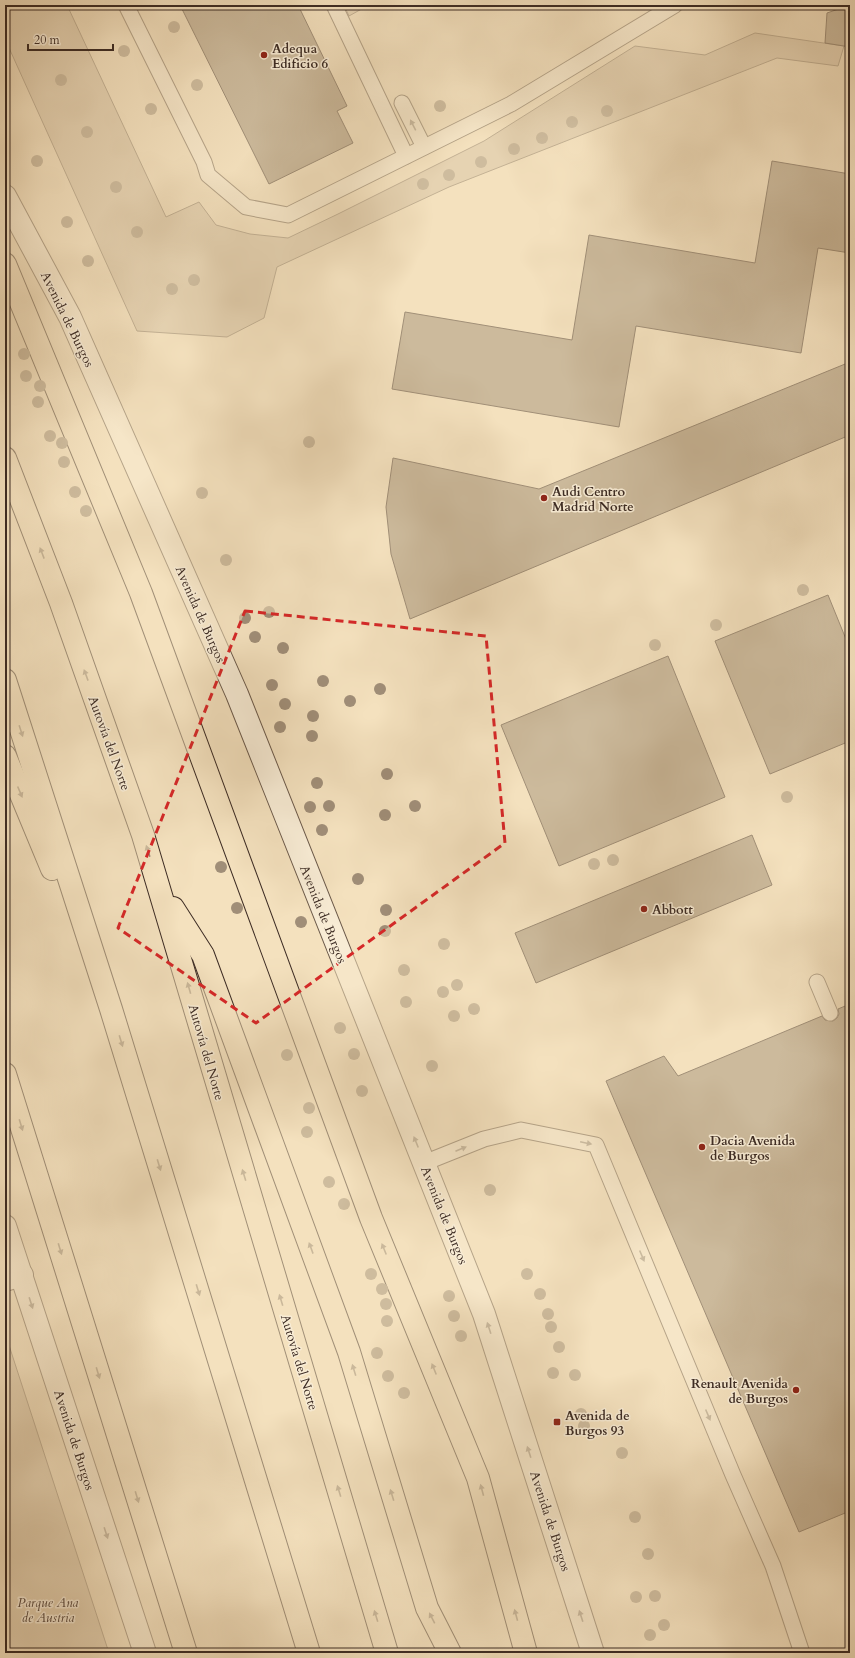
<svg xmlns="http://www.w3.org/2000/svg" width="855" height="1658" font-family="Cardo,serif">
  <rect width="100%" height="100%" fill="#f4e1be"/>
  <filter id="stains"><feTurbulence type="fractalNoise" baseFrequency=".005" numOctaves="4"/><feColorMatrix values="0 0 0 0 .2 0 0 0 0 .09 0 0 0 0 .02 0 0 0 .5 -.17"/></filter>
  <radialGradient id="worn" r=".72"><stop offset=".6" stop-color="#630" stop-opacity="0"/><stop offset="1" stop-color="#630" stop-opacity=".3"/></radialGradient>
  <!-- green -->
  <g fill="#d5c2a4" stroke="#897764">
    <path d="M5 5H67L166 217 199 202 216 225 250 234 288 238 338 214 484 141 635 46 705 55 755 33 844 46 838 66 777 58 449 187 277 267 264 318 227 337 137 331 5 39Z"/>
    <path d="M344 5H367V6L349 16Z"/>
    <path d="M5 1333 109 1653H5Z"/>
  </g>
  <!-- building -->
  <g fill="#9c8a74" stroke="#3d2c24">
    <path d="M180 5H298L347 106 337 111 353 143 269 184Z"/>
    <path d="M850 5V47L825 43 827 13Z"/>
    <path d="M772 161 850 174V253L818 248 801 353 636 326 619 427 392 389 405 312 572 340 589 235 755 263Z"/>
    <path d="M850 362V435L410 619 391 554 386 507 393 458 539 489Z"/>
    <path d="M828 595 850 649V741L770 774 715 641Z"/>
    <path d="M668 656 725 797 559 866 501 725Z"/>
    <path d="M752 835 772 885 536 983 515 933Z"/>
    <path d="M850 1004V1511L799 1532 606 1081 664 1056 678 1076 822 1016 825 1020 833 1021 837 1018 839 1014 838 1009Z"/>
  </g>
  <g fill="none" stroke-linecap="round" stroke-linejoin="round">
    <!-- service casing -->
    <g stroke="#6b594a" stroke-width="17">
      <g id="service">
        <path d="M126 5 204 162 208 175 246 207 288 215 511 104 675 5"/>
        <path d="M334 5 406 156"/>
        <path d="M402 103 424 147"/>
        <path d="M817 982 830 1013"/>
        <path d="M424 1163 484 1139 521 1130 596 1145 733 1475 773 1566 802 1653"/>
      </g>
    </g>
    <!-- minor casing -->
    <g stroke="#6b594a" stroke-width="24">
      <path id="minor" d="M5 1280 22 1275"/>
    </g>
    <!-- tertiary casing -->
    <g stroke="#6b594a" stroke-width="24">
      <g id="tertiary">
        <path d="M5 196 70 317 237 694 484 1314 593 1653"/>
        <path d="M5 1226 145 1653"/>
      </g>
    </g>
    <!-- motorway casing -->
    <g stroke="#3d2c24" stroke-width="24">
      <g id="motorway">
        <path d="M5 264 141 593 371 1218 478 1478 526 1653"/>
        <path d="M5 458 61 603 143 835 387 1653"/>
        <path d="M5 680 111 1009 309 1653"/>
        <path d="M5 756 52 869"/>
        <path d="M173 908 203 955 349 1352 427 1608 450 1653"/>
        <path d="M5 1074 186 1653"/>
      </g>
    </g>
    <!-- service -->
    <use href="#service" stroke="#f8ecd5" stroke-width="15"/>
    <!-- minor -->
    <use href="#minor" stroke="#f8ecd5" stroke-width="22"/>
    <!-- tertiary -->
    <use href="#tertiary" stroke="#f8ecd5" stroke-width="22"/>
    <!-- motorway -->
    <use href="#motorway" stroke="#f4e1be" stroke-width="22"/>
  </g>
  <!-- trees -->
  <g fill="#a08e78">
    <circle cx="174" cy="27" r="6"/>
    <circle cx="124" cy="51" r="6"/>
    <circle cx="61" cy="80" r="6"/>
    <circle cx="197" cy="85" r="6"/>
    <circle cx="440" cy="106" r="6"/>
    <circle cx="151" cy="109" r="6"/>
    <circle cx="607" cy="111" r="6"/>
    <circle cx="572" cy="122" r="6"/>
    <circle cx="87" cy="132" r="6"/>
    <circle cx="542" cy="138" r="6"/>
    <circle cx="514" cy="149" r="6"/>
    <circle cx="37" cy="161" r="6"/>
    <circle cx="481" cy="162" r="6"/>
    <circle cx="449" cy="175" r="6"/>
    <circle cx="423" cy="184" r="6"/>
    <circle cx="116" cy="187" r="6"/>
    <circle cx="67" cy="222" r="6"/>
    <circle cx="137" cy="232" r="6"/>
    <circle cx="88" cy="261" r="6"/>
    <circle cx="194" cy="280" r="6"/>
    <circle cx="172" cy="289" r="6"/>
    <circle cx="24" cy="354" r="6"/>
    <circle cx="26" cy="376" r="6"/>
    <circle cx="40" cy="386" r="6"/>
    <circle cx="38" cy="402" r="6"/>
    <circle cx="50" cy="436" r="6"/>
    <circle cx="309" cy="442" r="6"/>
    <circle cx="62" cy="443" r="6"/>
    <circle cx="64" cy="462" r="6"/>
    <circle cx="75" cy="492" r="6"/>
    <circle cx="202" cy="493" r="6"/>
    <circle cx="86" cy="511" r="6"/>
    <circle cx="226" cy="560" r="6"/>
    <circle cx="803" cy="590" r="6"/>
    <circle cx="269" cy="612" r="6"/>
    <circle cx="245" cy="618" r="6"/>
    <circle cx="716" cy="625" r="6"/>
    <circle cx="255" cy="637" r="6"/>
    <circle cx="655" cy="645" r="6"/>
    <circle cx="283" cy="648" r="6"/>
    <circle cx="323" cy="681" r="6"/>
    <circle cx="272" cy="685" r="6"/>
    <circle cx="380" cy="689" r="6"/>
    <circle cx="350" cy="701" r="6"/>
    <circle cx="285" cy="704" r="6"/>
    <circle cx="313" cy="716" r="6"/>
    <circle cx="280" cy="727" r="6"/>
    <circle cx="312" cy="736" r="6"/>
    <circle cx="387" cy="774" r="6"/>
    <circle cx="317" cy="783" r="6"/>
    <circle cx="787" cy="797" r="6"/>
    <circle cx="329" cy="806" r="6"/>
    <circle cx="415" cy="806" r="6"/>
    <circle cx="310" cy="807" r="6"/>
    <circle cx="385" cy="815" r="6"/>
    <circle cx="322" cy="830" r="6"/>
    <circle cx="613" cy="860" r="6"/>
    <circle cx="594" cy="864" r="6"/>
    <circle cx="221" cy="867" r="6"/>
    <circle cx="358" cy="879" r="6"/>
    <circle cx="237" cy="908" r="6"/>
    <circle cx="386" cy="910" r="6"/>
    <circle cx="301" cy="922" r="6"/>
    <circle cx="385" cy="931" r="6"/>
    <circle cx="444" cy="944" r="6"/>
    <circle cx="404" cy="970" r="6"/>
    <circle cx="457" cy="985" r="6"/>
    <circle cx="443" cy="992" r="6"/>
    <circle cx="406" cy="1002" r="6"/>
    <circle cx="474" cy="1009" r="6"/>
    <circle cx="454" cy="1016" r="6"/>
    <circle cx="340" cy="1028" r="6"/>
    <circle cx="354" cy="1054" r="6"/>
    <circle cx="287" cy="1055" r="6"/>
    <circle cx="432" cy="1066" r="6"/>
    <circle cx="362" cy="1091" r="6"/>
    <circle cx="309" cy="1108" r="6"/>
    <circle cx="307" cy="1132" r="6"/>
    <circle cx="329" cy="1182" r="6"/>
    <circle cx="490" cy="1190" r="6"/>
    <circle cx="344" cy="1204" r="6"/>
    <circle cx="371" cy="1274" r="6"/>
    <circle cx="527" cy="1274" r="6"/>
    <circle cx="382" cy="1289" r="6"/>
    <circle cx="540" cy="1294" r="6"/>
    <circle cx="449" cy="1296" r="6"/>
    <circle cx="386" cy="1304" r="6"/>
    <circle cx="548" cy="1314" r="6"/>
    <circle cx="454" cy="1316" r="6"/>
    <circle cx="387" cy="1321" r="6"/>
    <circle cx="551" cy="1327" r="6"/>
    <circle cx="461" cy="1336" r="6"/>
    <circle cx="559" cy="1347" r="6"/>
    <circle cx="377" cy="1353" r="6"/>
    <circle cx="553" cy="1373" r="6"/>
    <circle cx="575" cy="1375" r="6"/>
    <circle cx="388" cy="1376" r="6"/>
    <circle cx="404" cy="1393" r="6"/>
    <circle cx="581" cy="1414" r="6"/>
    <circle cx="584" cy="1426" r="6"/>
    <circle cx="622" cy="1453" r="6"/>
    <circle cx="635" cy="1517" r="6"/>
    <circle cx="648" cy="1554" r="6"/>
    <circle cx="655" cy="1596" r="6"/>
    <circle cx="636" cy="1597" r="6"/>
    <circle cx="664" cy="1625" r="6"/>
    <circle cx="650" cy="1635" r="6"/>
  </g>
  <!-- one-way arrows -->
  <defs><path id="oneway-solid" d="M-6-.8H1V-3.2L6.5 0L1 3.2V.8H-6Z"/></defs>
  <g fill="#9a8c7c">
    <use href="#oneway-solid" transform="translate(413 125) rotate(-117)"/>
    <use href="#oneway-solid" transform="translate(416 1142) rotate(-112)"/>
    <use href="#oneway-solid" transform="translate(586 1143) rotate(12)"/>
    <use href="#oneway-solid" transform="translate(461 1149) rotate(-23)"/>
    <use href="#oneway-solid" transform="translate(642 1256) rotate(67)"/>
    <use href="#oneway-solid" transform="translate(31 1303) rotate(72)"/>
    <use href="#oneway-solid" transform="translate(489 1328) rotate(-108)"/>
    <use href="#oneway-solid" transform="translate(708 1415) rotate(67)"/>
    <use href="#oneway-solid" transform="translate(529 1452) rotate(-108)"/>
    <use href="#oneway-solid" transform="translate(106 1533) rotate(72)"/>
    <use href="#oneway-solid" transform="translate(581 1616) rotate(-108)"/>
  </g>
  <g fill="#988671">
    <use href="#oneway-solid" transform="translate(42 553) rotate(-111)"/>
    <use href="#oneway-solid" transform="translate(86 675) rotate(-110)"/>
    <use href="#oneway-solid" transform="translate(21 731) rotate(72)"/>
    <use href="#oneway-solid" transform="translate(20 792) rotate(67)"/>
    <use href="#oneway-solid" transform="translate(148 851) rotate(-108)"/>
    <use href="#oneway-solid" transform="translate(189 988) rotate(-106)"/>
    <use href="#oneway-solid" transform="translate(121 1041) rotate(73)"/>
    <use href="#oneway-solid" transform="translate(21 1125) rotate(73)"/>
    <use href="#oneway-solid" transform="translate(159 1165) rotate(73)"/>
    <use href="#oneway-solid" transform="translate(244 1175) rotate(-107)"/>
    <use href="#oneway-solid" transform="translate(311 1248) rotate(-110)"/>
    <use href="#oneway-solid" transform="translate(60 1249) rotate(73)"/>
    <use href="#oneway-solid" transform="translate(384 1249) rotate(-112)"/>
    <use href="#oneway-solid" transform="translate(198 1290) rotate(73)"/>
    <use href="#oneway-solid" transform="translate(281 1300) rotate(-107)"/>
    <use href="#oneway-solid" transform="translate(434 1369) rotate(-112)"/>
    <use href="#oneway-solid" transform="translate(354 1370) rotate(-107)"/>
    <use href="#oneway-solid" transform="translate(98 1373) rotate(73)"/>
    <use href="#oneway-solid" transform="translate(482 1490) rotate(-105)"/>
    <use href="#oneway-solid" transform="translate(339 1491) rotate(-107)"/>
    <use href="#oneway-solid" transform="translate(392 1495) rotate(-107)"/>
    <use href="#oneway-solid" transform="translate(137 1497) rotate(73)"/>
    <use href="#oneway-solid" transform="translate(516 1615) rotate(-105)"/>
    <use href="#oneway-solid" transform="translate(376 1616) rotate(-107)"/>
    <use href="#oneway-solid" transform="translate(432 1618) rotate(-117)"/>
  </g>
  <!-- marked area -->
  <path d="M0 0H855V1658H0ZM245 611 486 636 505 843 256 1023 118 928Z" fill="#f4e1be" fill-opacity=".55" fill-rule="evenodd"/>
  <path fill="none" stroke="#d62828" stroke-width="3" stroke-dasharray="8 5" stroke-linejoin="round" d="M245 611 486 636 505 843 256 1023 118 928Z"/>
  <!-- markers -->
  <g fill="#8f2418" stroke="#f8ecd5" stroke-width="1.5">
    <circle cx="264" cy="55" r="4"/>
    <circle cx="544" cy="498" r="4"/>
    <circle cx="644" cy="909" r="4"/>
    <circle cx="702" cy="1147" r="4"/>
    <circle cx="796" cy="1390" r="4"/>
    <rect x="553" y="1418" width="8" height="8" rx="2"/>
  </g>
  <g text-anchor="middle" stroke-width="3" stroke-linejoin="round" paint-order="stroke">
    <!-- poi labels -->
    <g font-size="13" font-weight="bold" fill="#3d2c24" stroke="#f8ecd5" text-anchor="start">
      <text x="272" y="53">Adequa<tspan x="272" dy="15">Edificio 6</tspan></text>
      <text x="552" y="496">Audi Centro<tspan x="552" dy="15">Madrid Norte</tspan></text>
      <text x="652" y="914">Abbott</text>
      <text x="710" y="1145">Dacia Avenida<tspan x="710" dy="15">de Burgos</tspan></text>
      <text x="788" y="1388" text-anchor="end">Renault Avenida<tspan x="788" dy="15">de Burgos</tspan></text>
      <text x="565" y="1420">Avenida de<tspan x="565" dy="15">Burgos 93</tspan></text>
    </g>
    <!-- street labels -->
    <g font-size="13" fill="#3d2c24" stroke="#f8ecd5">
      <text transform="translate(68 319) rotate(64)" y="5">Avenida de Burgos</text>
      <text transform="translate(201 614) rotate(66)" y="5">Avenida de Burgos</text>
      <text transform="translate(110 743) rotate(70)" y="5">Autovía del Norte</text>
      <text transform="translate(324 914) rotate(68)" y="5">Avenida de Burgos</text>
      <text transform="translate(207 1052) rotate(74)" y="5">Autovía del Norte</text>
      <text transform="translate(445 1215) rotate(68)" y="5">Avenida de Burgos</text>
      <text transform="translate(300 1362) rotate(73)" y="5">Autovía del Norte</text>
      <text transform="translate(75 1440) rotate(72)" y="5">Avenida de Burgos</text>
      <text transform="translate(551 1521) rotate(72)" y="5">Avenida de Burgos</text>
    </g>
    <!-- park labels -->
    <g font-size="13" font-style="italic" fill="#5b4a3e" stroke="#f8ecd5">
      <text x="48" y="1607">Parque Ana<tspan x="48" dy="15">de Austria</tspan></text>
    </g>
  </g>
  <!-- margin -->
  <rect width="855" height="1658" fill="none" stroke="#f4e1be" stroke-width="20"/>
  <rect x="6" y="6" width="843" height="1646" fill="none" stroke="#3d2c24" stroke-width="2"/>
  <rect x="10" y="10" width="835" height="1638" fill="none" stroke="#3d2c24"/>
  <!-- scale -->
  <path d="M28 44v6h85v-6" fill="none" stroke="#3d2c24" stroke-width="2"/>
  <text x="34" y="44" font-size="12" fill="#3d2c24" stroke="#f8ecd5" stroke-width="3" paint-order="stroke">20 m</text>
  <rect width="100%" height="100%" filter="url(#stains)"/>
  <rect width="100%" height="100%" fill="url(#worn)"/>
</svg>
